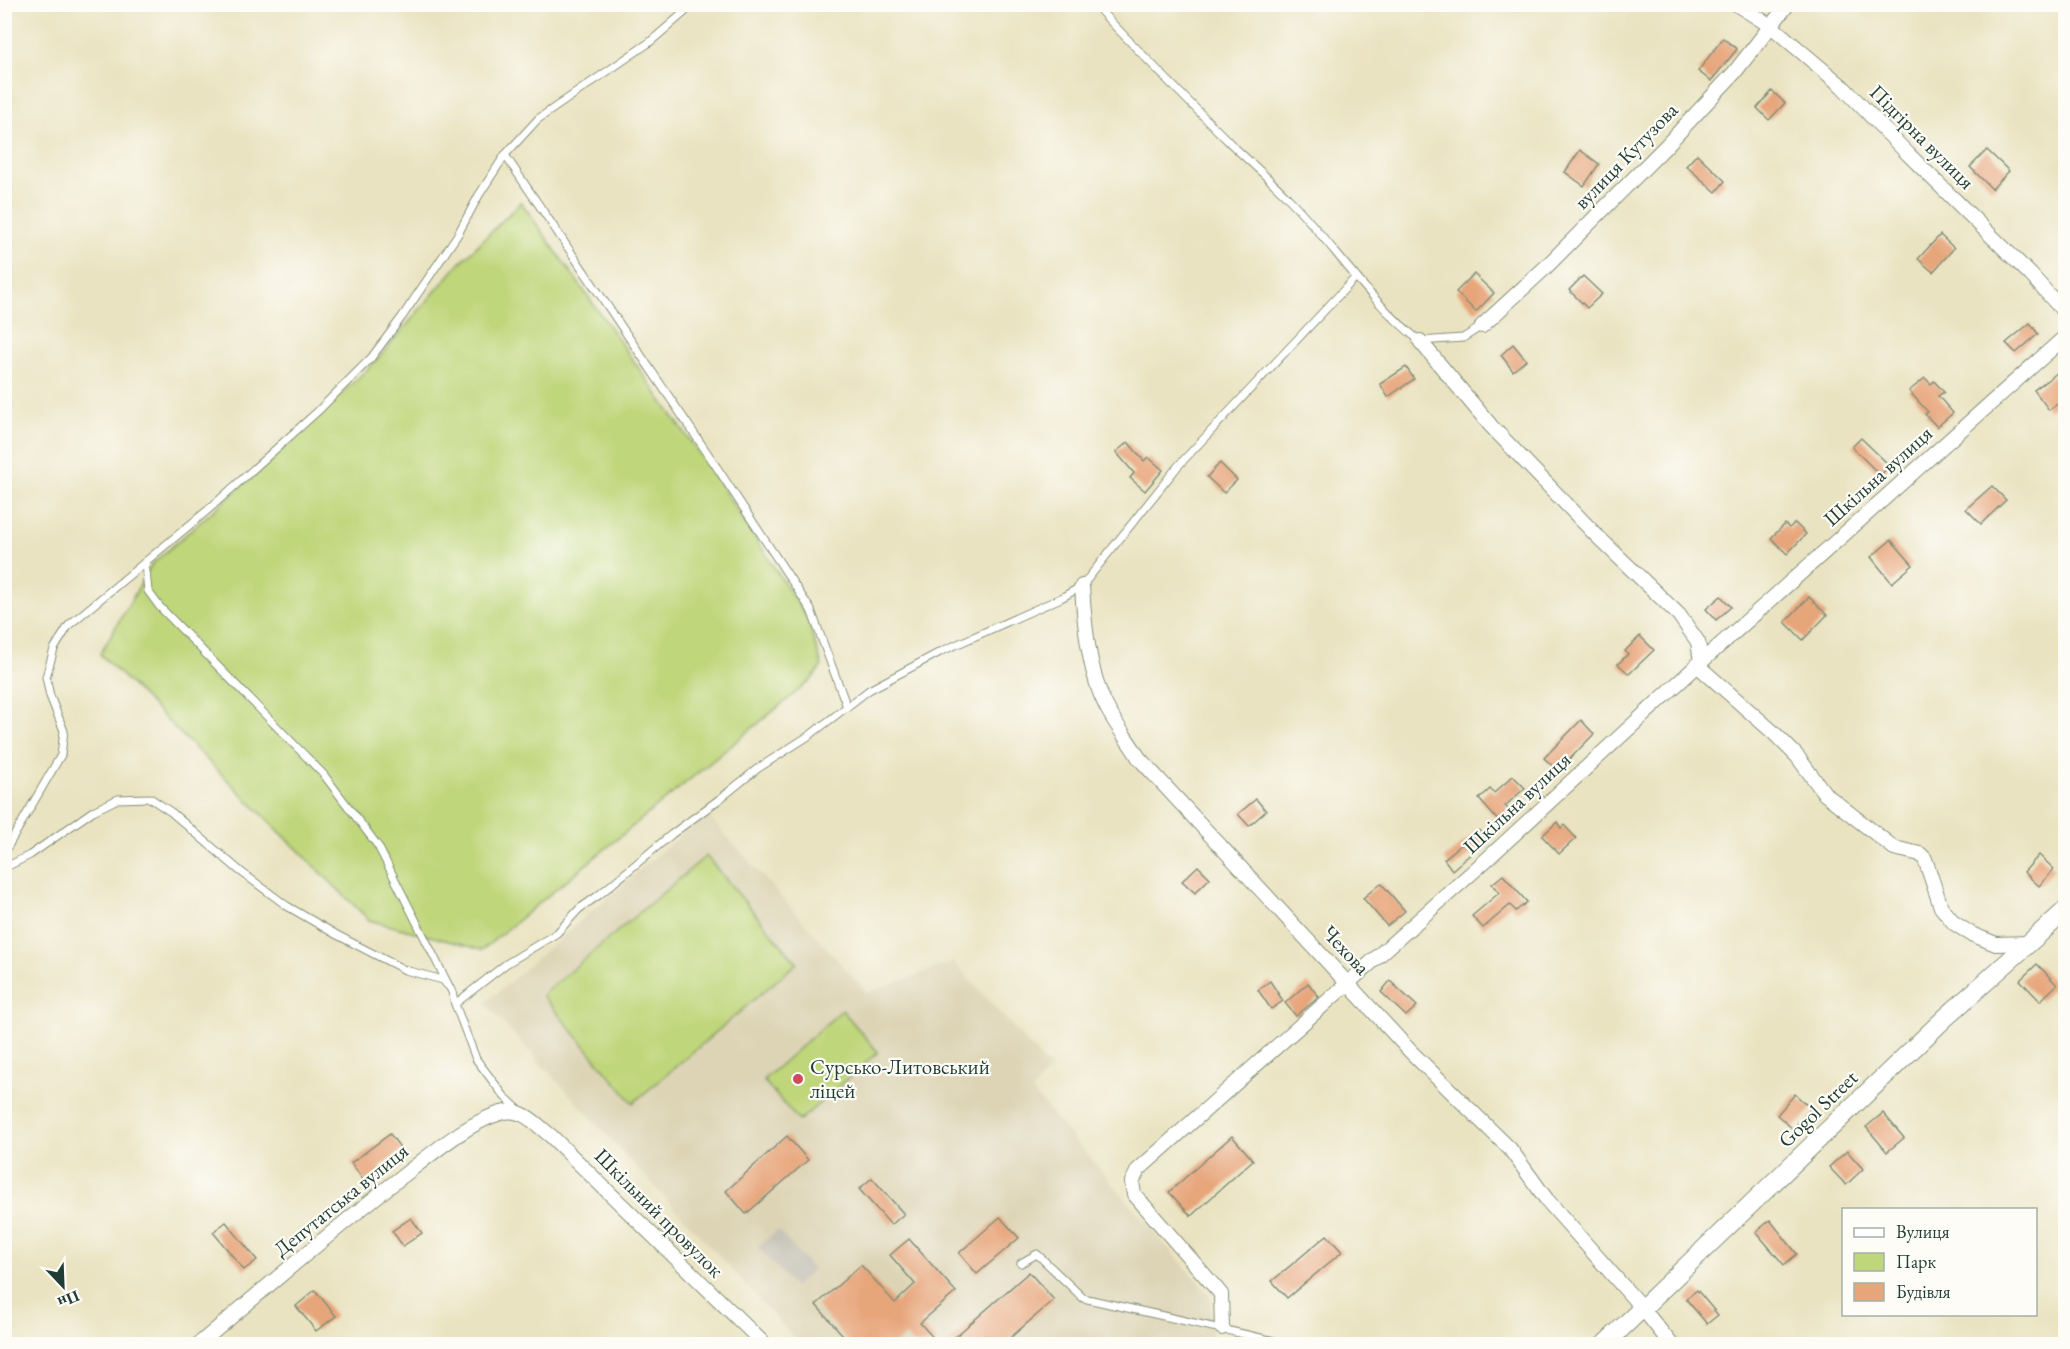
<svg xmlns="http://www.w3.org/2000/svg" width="2070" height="1349" font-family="'EB Garamond',serif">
  <rect width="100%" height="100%" fill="#fdfcf7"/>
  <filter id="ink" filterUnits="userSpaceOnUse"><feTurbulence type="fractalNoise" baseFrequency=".0167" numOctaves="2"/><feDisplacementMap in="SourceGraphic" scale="12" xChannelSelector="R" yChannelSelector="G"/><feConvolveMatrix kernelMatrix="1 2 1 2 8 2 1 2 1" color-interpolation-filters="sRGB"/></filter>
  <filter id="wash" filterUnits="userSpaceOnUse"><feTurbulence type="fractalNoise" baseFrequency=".008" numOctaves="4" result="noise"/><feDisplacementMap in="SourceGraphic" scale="24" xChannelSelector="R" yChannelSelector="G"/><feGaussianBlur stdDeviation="1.35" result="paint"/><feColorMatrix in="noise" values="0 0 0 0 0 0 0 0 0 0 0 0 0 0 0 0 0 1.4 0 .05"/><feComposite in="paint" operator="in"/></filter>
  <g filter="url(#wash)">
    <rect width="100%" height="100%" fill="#eae3c1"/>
    <!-- built -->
    <path fill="#ddd4b5" d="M706 813 867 993 954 962 1050 1068 1032 1091 1210 1296 1213 1339 1206 1344H800L485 1003Z"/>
    <!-- industrial -->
    <path fill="#c7c4b8" d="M778 1230 813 1270 794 1287 758 1247Z"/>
    <!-- green -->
    <g fill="#bfd67a" stroke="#6f8a57" stroke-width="1.5">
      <path d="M521 202 708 466 806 616 822 666 811 680 482 950 369 920 100 654 152 564 268 463 375 362 457 266Z"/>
      <path d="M706 856 797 963 633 1103 542 995Z"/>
      <path d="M842 1010 878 1052 799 1121 763 1080Z"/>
    </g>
    <g id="blocks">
      <!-- building -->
      <g fill="#e7a57a">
        <path d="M1723 38 1737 49 1711 81 1698 71Z"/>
        <path d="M1772 91 1785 103 1769 120 1757 108Z"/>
        <path d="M1580 150 1599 164 1584 186 1565 172Z"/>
        <path d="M1987 150 2009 171 1992 189 1970 167Z"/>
        <path d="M1697 154 1725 181 1716 192 1686 166Z"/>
        <path d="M1940 235 1954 248 1933 272 1918 259Z"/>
        <path d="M1474 274 1494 293 1476 312 1456 292Z"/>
        <path d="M1583 276 1602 294 1587 308 1569 290Z"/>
        <path d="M2030 323 2038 334 2016 353 2006 343Z"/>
        <path d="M1513 344 1526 360 1513 371 1501 355Z"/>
        <path d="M1406 367 1414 379 1388 397 1380 384Z"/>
        <path d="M2057 373 2066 385V398L2049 410 2034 390Z"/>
        <path d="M1925 378 1931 384 1934 381 1944 392 1938 396 1953 413 1937 427 1925 414 1928 412 1909 391Z"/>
        <path d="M1861 438 1890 466 1880 475 1852 447Z"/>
        <path d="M1128 442 1144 461 1148 457 1163 470 1145 491 1130 478 1134 473 1116 452Z"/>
        <path d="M1220 463 1237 480 1224 493 1207 477Z"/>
        <path d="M1992 486 2006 500 1981 524 1966 509Z"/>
        <path d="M1795 523 1806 534 1787 554 1771 538 1785 524 1789 528Z"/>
        <path d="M1891 540 1913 565 1892 583 1871 557Z"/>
        <path d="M1721 596 1731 607 1716 620 1706 609Z"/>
        <path d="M1809 597 1827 615 1803 640 1785 622Z"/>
        <path d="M1640 636 1654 650 1629 674 1618 664 1628 654 1625 651Z"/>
        <path d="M1581 720 1594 734 1558 771 1544 758Z"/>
        <path d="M1513 776 1525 788 1505 806 1513 814 1501 824 1479 799 1490 789 1494 793Z"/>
        <path d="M1256 799 1266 811 1249 826 1238 814Z"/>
        <path d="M1557 822 1561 828 1564 825 1576 838 1559 854 1542 836Z"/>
        <path d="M1479 830 1487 840 1452 870 1444 859Z"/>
        <path d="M2039 855 2054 869 2039 886 2024 872Z"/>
        <path d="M1198 866 1210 878 1195 893 1182 881Z"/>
        <path d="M1503 875 1527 902 1516 911 1510 905 1483 928 1472 916 1499 893 1492 884Z"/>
        <path d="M1381 883 1405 911 1387 926 1363 898Z"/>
        <path d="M2037 964 2057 985 2040 1001 2020 980Z"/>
        <path d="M1270 981 1283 1001 1271 1009 1258 990Z"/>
        <path d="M1390 981 1417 1006 1406 1016 1381 992Z"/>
        <path d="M1308 983 1319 997 1296 1016 1285 1003Z"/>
        <path d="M1795 1094 1811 1109 1793 1129 1777 1115Z"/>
        <path d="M1883 1113 1904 1138 1887 1152 1866 1127Z"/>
        <path d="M390 1134 402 1150 380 1167 382 1170 365 1182 351 1163Z"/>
        <path d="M787 1136 808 1160 746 1214 726 1191Z"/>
        <path d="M1232 1136 1253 1160 1191 1216 1169 1192Z"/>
        <path d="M1847 1151 1863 1169 1846 1185 1829 1167Z"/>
        <path d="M872 1178 904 1214 891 1225 859 1189Z"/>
        <path d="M1000 1217 1019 1238 977 1274 959 1253Z"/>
        <path d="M411 1218 422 1233 403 1246 392 1231Z"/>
        <path d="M1770 1220 1797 1254 1784 1265 1756 1232Z"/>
        <path d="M226 1222 257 1260 244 1270 213 1232Z"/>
        <path d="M1327 1235 1342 1252 1287 1298 1272 1281Z"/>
        <path d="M909 1239 956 1292 920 1323 939 1344H913L906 1336 896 1344H851L816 1305 861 1265 895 1303 915 1284 890 1255Z"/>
        <path d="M1029 1272 1054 1300 1003 1344H947Z"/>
        <path d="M315 1290 336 1316 316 1331 296 1306Z"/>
        <path d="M1697 1290 1718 1315 1707 1324 1686 1299Z"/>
      </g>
    </g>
  </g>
  <g filter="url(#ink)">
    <use href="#blocks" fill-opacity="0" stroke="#84907a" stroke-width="1.5"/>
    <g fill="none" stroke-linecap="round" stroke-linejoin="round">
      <!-- lane casing -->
      <g stroke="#84907a" stroke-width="9">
        <g id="lane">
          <path d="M1094 4C1139 52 1185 98 1231 144 1251 163 1272 181 1291 201 1335 247 1369 301 1420 341L1463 338 1482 326"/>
          <path d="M505 155 708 454 811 610 847 707"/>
          <path d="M145 562 148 591 159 606 324 775 378 846 452 992 455 1004"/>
          <path d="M4 853 61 755 64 731 50 696 46 677 54 649 69 625 209 509 318 411 371 358 402 317 458 234 479 195 505 155 538 119 650 42 694 4"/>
          <path d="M4 868 30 855 93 811 118 799 150 798 171 812 240 871 287 906 337 935 405 970 443 980 447 985"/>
          <path d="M519 1110 504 1096 476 1059 455 1004 506 964 557 933 579 909 599 895 672 834 721 798 757 769 810 735 869 690 942 651 1061 598 1082 586 1178 466 1355 278"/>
          <path d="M1021 1263 1037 1254 1083 1298 1288 1344"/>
        </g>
      </g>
      <!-- street casing -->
      <g stroke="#84907a" stroke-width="16">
        <g id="street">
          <path d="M1736 4 1771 26 1842 86 1908 154 2031 275 2066 314"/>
          <path d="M1482 326 1546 267 1665 147 1734 73 1788 4"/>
          <path d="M1420 341 1491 426 1596 535 1679 615 1698 642 1701 662"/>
          <path d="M1082 586C1084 622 1089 674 1106 706 1115 724 1128 740 1139 758L1411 1052 1510 1149 1547 1200 1643 1309 1671 1344"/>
          <path d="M1697 665 1774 733 1797 756 1825 794 1894 848 1920 854 1925 859 1941 907 1954 923 1971 934 1996 944 2028 943"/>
          <path d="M1222 1328 1221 1294 1134 1194 1132 1182 1138 1170 1485 861 1701 662 2066 336"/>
          <path d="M199 1344C268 1286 336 1227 408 1172 434 1152 473 1119 505 1112 523 1108 538 1126 551 1136L764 1344"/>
        </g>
      </g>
      <!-- secondary casing -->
      <g stroke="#84907a" stroke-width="20">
        <path id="secondary" d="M1605 1344 1945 1018 2066 910"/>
      </g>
      <!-- lane -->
      <use href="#lane" stroke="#fff" stroke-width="7"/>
      <!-- street -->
      <use href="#street" stroke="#fff" stroke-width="14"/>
      <!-- secondary -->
      <use href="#secondary" stroke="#fff" stroke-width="18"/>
    </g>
  </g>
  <!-- markers -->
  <circle fill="#d1495b" stroke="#fdfcf7" stroke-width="2" cx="798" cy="1079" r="6"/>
  <g text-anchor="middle" stroke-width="4.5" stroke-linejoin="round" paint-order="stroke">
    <!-- street labels -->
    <g font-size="21" fill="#1f3d34" stroke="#fdfcf7">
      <text transform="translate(1922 137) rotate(45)" y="7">Підгірна вулиця</text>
      <text transform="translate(1626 156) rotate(-46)" y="7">вулиця Кутузова</text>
      <text transform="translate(1878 476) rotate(-42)" y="7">Шкільна вулиця</text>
      <text transform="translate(1517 803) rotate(-43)" y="7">Шкільна вулиця</text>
      <text transform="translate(1346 950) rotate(47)" y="7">Чехова</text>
      <text transform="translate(1818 1109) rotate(-44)" y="7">Gogol Street</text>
      <text transform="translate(341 1200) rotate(-39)" y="7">Депутатська вулиця</text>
      <text transform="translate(659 1213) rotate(45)" y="7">Шкільний провулок</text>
    </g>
    <!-- poi labels -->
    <g font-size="21" fill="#1f3d34" stroke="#fdfcf7" text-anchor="start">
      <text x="810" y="1074">Сурсько-Литовський<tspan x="810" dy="24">ліцей</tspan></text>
    </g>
  </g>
  <!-- margin -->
  <rect width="2070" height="1349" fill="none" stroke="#fdfcf7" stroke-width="24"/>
  <!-- legend -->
  <rect x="1842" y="1208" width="195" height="108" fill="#fdfcf7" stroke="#a4b0a9" stroke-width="1.5"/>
  <rect x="1854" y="1228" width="30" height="9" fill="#ffffff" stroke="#a4b0a9" stroke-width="1.5"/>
  <text x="1896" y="1238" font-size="18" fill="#1f3d34">Вулиця</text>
  <rect x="1854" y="1253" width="30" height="18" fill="#bfd67a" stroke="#a4b0a9" stroke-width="1.5"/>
  <text x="1896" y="1268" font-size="18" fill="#1f3d34">Парк</text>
  <rect x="1854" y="1283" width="30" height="18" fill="#e7a57a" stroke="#a4b0a9" stroke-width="1.5"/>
  <text x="1896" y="1298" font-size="18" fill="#1f3d34">Будівля</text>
  <!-- north arrow -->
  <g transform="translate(63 1286) rotate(157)" stroke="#fdfcf7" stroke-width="4.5" paint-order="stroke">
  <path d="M0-4.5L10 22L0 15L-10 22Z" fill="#1f3d34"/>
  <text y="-9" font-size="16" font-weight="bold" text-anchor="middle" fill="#1f3d34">Пн</text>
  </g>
</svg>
